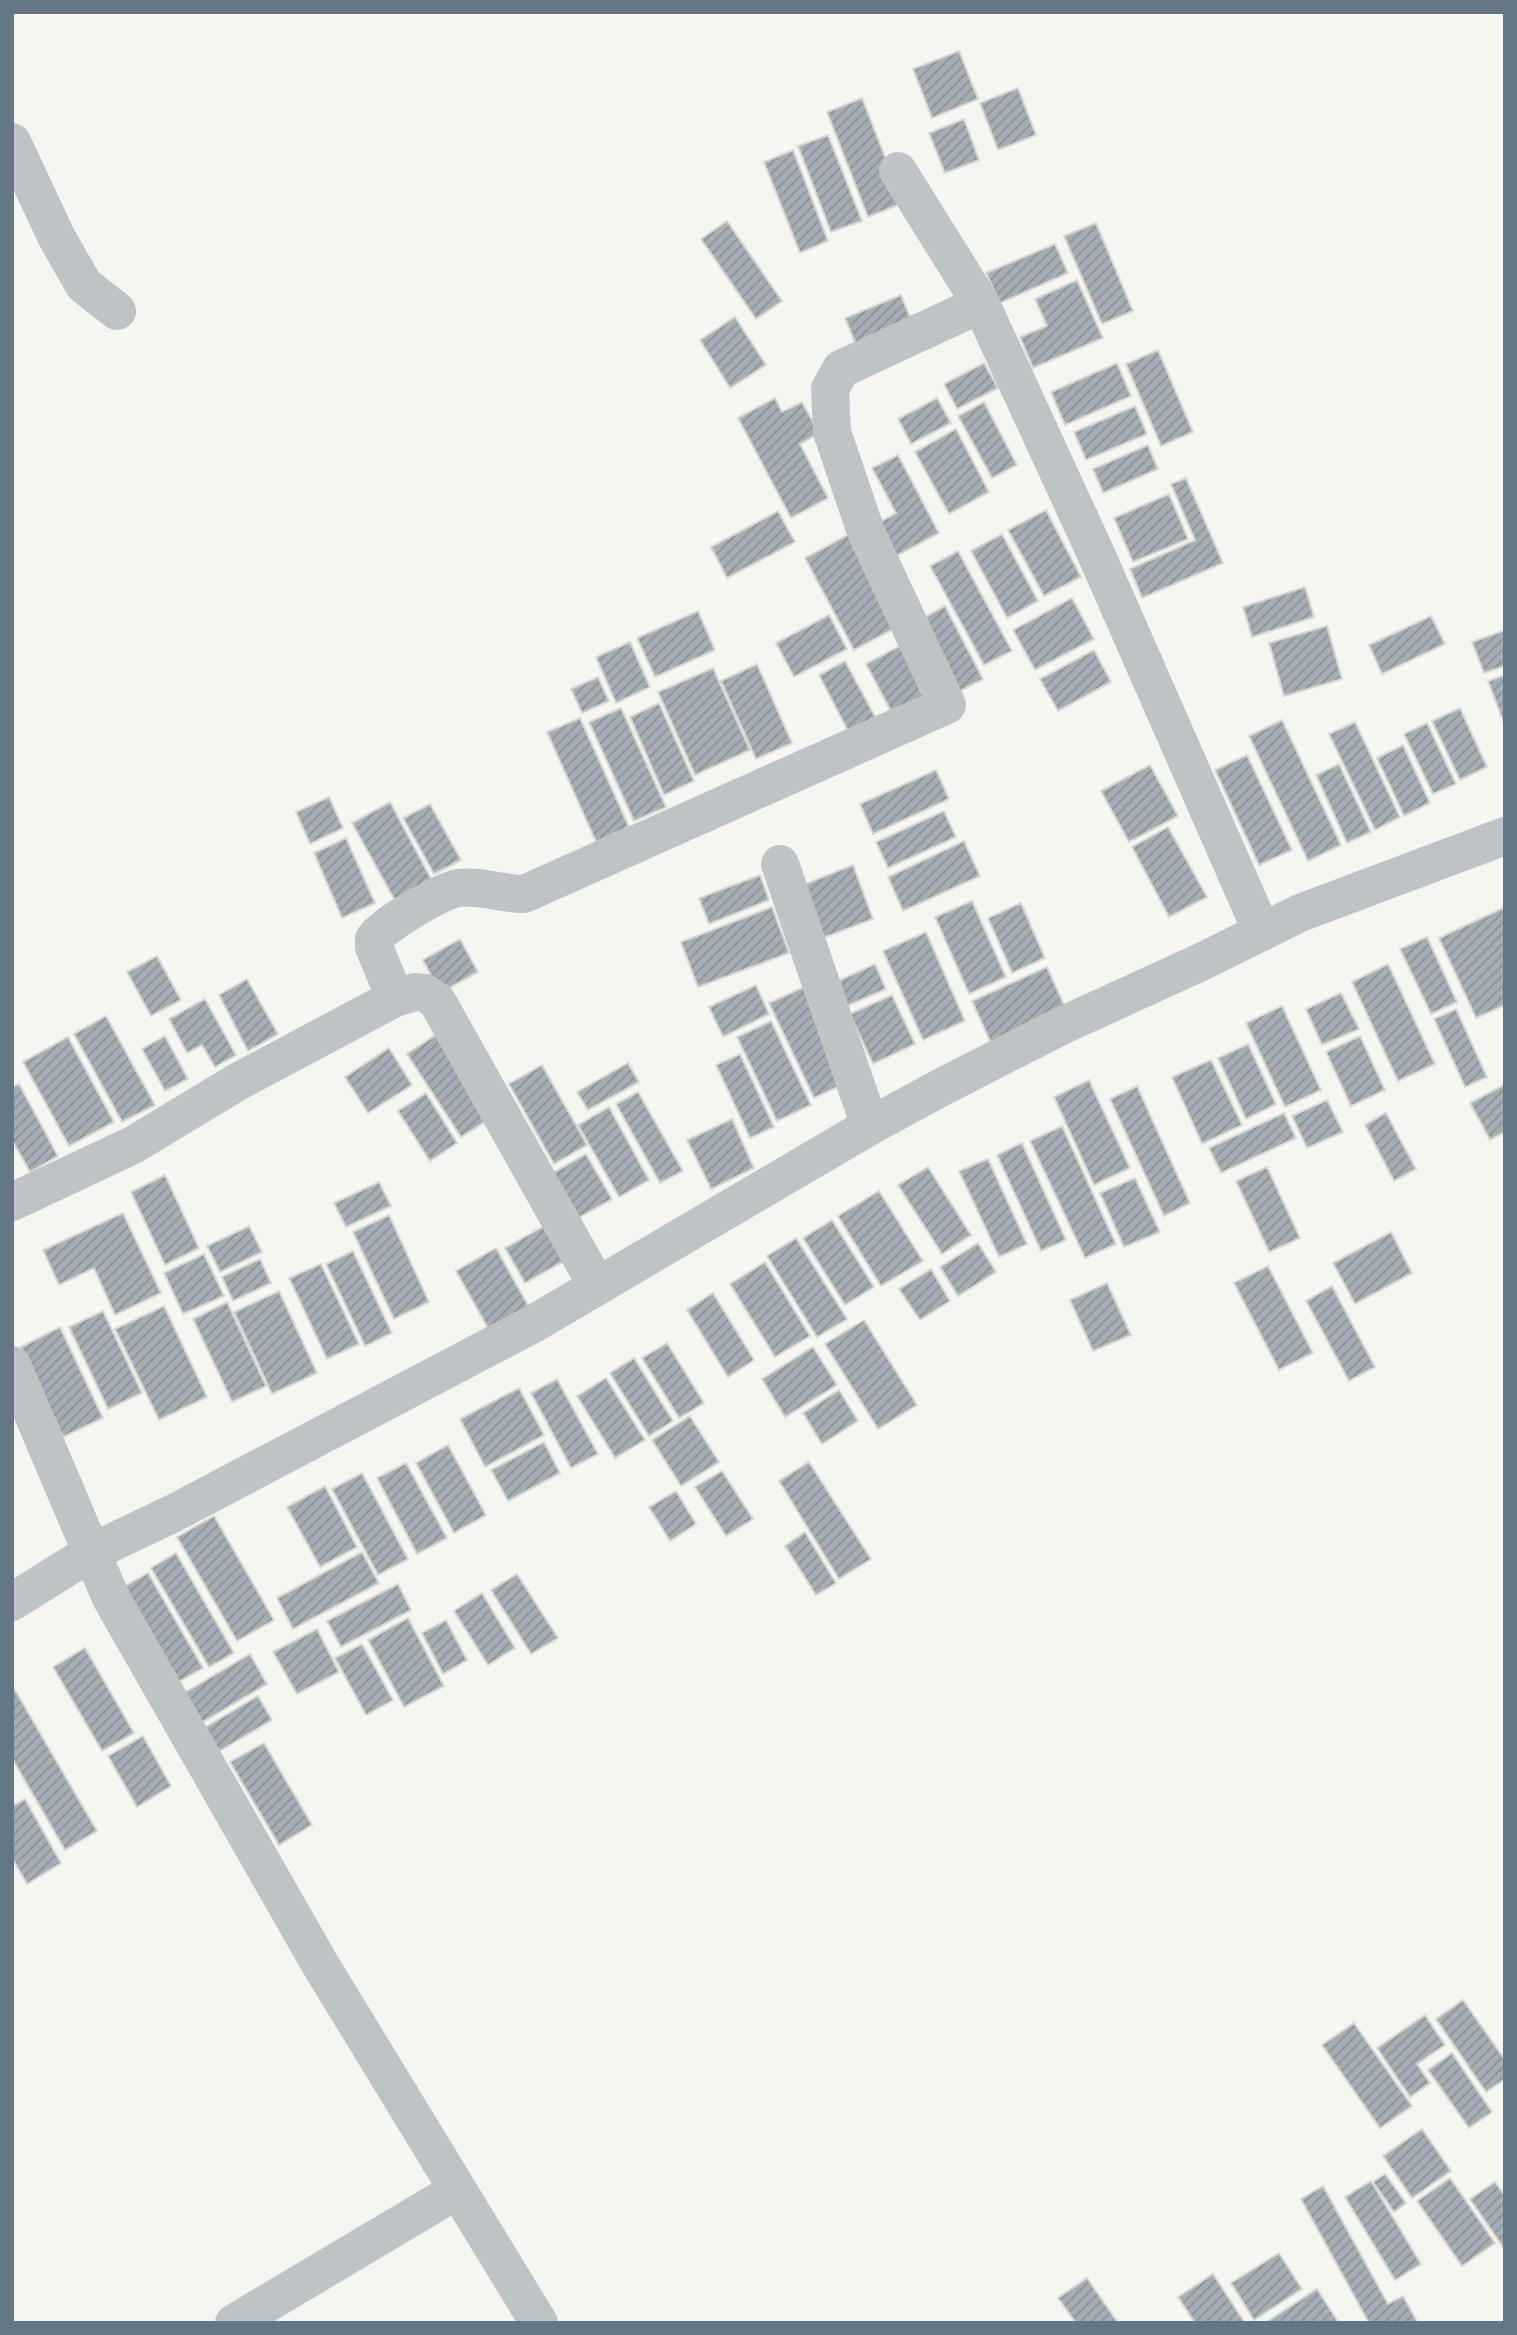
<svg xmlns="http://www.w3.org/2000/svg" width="1517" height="2335" font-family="'Fira Sans Condensed',sans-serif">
  <defs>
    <pattern id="building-hatch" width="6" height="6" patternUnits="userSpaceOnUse" patternTransform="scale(1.75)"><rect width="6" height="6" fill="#a5aeb3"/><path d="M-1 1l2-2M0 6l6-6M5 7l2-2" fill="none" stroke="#8a9297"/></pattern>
  </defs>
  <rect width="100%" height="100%" fill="#f5f5f2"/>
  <!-- building -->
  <g fill="url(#building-hatch)" stroke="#d7d7d4" stroke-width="2">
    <path d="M959 51 978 99 932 118 913 69Z"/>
    <path d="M1018 88 1036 135 998 150 980 103Z"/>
    <path d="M862 98 903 203 868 217 827 112Z"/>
    <path d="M964 119 979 160 945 173 929 133Z"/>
    <path d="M828 135 862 221 831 232 798 146Z"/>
    <path d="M793 150 828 241 800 253 764 162Z"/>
    <path d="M727 221 782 301 756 319 701 239Z"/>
    <path d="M1096 223 1133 311 1102 324 1064 236Z"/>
    <path d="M1055 244 1068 273 1000 303 986 273Z"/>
    <path d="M1077 280 1103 338 1033 368 1020 337 1047 326 1035 299Z"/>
    <path d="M901 295 912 322 856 345 845 318Z"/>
    <path d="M735 317 766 365 730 388 700 340Z"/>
    <path d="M1158 350 1193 432 1161 446 1126 364Z"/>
    <path d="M984 363 998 388 957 409 944 384Z"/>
    <path d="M1117 363 1131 396 1065 425 1051 392Z"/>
    <path d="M775 398 782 412 802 402 819 433 800 444 828 498 791 518 738 418Z"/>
    <path d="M937 398 951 423 911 444 898 419Z"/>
    <path d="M984 402 1017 465 992 478 958 416Z"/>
    <path d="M1135 406 1147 434 1086 460 1074 432Z"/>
    <path d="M956 429 989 492 949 514 915 452Z"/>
    <path d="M1148 445 1158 469 1103 493 1093 469Z"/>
    <path d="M898 455 939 533 889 560 871 527 896 513 872 468Z"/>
    <path d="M1186 478 1223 563 1142 598 1130 569 1195 540 1171 484Z"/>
    <path d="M1169 494 1188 539 1133 562 1114 518Z"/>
    <path d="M1046 510 1081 577 1044 596 1008 530Z"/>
    <path d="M778 511 795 542 727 578 711 547Z"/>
    <path d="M851 533 901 625 854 650 805 558Z"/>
    <path d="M1002 534 1038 601 1007 618 971 551Z"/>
    <path d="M958 551 1012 651 984 665 930 566Z"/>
    <path d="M1305 587 1314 617 1252 637 1243 607Z"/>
    <path d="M1072 598 1094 639 1035 670 1013 630Z"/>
    <path d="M945 606 983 679 953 695 915 623Z"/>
    <path d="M698 611 715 650 655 677 637 638Z"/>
    <path d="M829 615 847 649 794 677 776 643Z"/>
    <path d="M1431 616 1445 644 1382 674 1369 645Z"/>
    <path d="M1327 626 1342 679 1284 696 1269 643Z"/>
    <path d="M1505 630V666L1484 673 1472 642Z"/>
    <path d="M630 642 650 687 616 703 596 657Z"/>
    <path d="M907 642 936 697 895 719 866 664Z"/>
    <path d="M1094 650 1111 682 1058 711 1040 679Z"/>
    <path d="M845 661 878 722 851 737 819 675Z"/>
    <path d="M757 664 792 743 756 759 721 681Z"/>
    <path d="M713 668 750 750 695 775 658 692Z"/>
    <path d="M1505 675V726L1488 681Z"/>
    <path d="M598 677 609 701 582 713 571 689Z"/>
    <path d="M659 703 694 781 664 795 630 717Z"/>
    <path d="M621 708 666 807 634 821 589 722Z"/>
    <path d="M1460 708 1487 767 1460 780 1432 721Z"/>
    <path d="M580 718 629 827 596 842 547 732Z"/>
    <path d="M1282 720 1341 845 1308 861 1249 736Z"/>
    <path d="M1355 722 1400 817 1375 830 1329 734Z"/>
    <path d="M1427 723 1456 784 1433 794 1404 734Z"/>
    <path d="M1403 745 1430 803 1404 816 1377 758Z"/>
    <path d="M1247 755 1292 850 1259 865 1215 770Z"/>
    <path d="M1339 764 1371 832 1347 843 1316 775Z"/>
    <path d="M1150 765 1178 816 1129 842 1101 791Z"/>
    <path d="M936 770 949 799 873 834 860 804Z"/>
    <path d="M329 797 343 828 310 844 296 812Z"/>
    <path d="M390 802 435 886 398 906 352 823Z"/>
    <path d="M430 804 461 860 434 874 403 818Z"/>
    <path d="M944 811 956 837 888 868 876 842Z"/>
    <path d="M1168 827 1207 897 1169 917 1132 847Z"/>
    <path d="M346 838 375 903 342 918 314 853Z"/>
    <path d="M964 841 980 876 903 911 888 877Z"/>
    <path d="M853 865 873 919 815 941 795 888Z"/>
    <path d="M760 875 769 900 709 924 699 898Z"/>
    <path d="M972 901 1006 977 969 994 935 917Z"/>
    <path d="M1021 903 1045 958 1012 973 988 918Z"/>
    <path d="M772 907 789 953 698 987 681 942Z"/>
    <path d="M1505 907V1005L1476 1018 1439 938Z"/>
    <path d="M926 932 965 1021 923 1040 883 951Z"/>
    <path d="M1427 937 1457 1002 1431 1014 1400 949Z"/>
    <path d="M460 939 478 972 440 993 423 960Z"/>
    <path d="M157 956 181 1000 151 1016 127 972Z"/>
    <path d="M875 964 886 989 840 1009 829 985Z"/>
    <path d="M1388 964 1435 1064 1398 1081 1352 982Z"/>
    <path d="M1047 967 1069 1016 994 1050 972 1001Z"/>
    <path d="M247 979 278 1034 248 1051 219 995Z"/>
    <path d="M756 985 769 1014 723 1037 709 1007Z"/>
    <path d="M804 987 848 1082 814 1098 769 1003Z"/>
    <path d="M1341 993 1359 1029 1322 1045 1306 1009Z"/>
    <path d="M892 995 915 1044 873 1064 850 1014Z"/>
    <path d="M205 999 236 1055 215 1067 202 1045 187 1053 169 1019Z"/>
    <path d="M1282 1006 1321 1090 1285 1107 1246 1023Z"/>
    <path d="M1456 1009 1487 1077 1465 1087 1434 1019Z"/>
    <path d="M106 1016 155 1105 122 1122 74 1034Z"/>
    <path d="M771 1021 811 1105 777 1121 737 1037Z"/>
    <path d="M440 1032 494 1116 461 1137 407 1054Z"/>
    <path d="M165 1036 188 1079 165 1091 142 1049Z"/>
    <path d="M1360 1036 1385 1090 1351 1106 1326 1052Z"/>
    <path d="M68 1037 114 1122 69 1146 23 1062Z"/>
    <path d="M1248 1044 1276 1104 1246 1119 1218 1058Z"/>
    <path d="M389 1048 412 1085 368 1113 345 1077Z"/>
    <path d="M740 1054 774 1127 750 1138 716 1065Z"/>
    <path d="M1211 1060 1242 1125 1202 1144 1172 1077Z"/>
    <path d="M628 1063 639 1082 588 1110 577 1092Z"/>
    <path d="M542 1065 587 1145 554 1164 509 1084Z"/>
    <path d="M1089 1080 1130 1168 1094 1185 1054 1097Z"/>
    <path d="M19 1084 58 1156 30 1172 12 1140V1088Z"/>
    <path d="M1504 1085 1505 1132 1490 1140 1470 1103Z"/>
    <path d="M1137 1086 1190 1203 1164 1216 1110 1099Z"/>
    <path d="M638 1092 683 1171 660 1183 616 1104Z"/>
    <path d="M426 1093 457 1143 430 1161 398 1111Z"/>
    <path d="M1327 1100 1343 1132 1307 1148 1292 1116Z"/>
    <path d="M609 1107 649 1180 619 1197 578 1125Z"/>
    <path d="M1284 1113 1296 1138 1221 1173 1209 1148Z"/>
    <path d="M1386 1113 1416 1169 1394 1181 1365 1125Z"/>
    <path d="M732 1119 754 1168 711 1189 687 1140Z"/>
    <path d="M1062 1126 1116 1244 1085 1258 1030 1141Z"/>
    <path d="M1022 1143 1066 1240 1041 1251 997 1155Z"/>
    <path d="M586 1154 612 1199 578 1218 553 1173Z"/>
    <path d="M988 1159 1027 1244 999 1257 959 1171Z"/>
    <path d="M928 1167 971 1235 942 1254 898 1185Z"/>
    <path d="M1267 1167 1300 1238 1269 1252 1236 1181Z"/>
    <path d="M165 1175 199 1248 165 1265 131 1192Z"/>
    <path d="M1135 1178 1160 1232 1124 1247 1100 1193Z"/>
    <path d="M379 1182 391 1206 346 1227 334 1203Z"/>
    <path d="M879 1191 923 1261 881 1286 838 1216Z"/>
    <path d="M123 1213 161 1293 115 1315 94 1268 59 1285 43 1250Z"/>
    <path d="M389 1215 429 1302 394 1319 353 1232Z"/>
    <path d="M832 1220 874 1287 845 1305 803 1238Z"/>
    <path d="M553 1221 573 1256 525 1283 505 1248Z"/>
    <path d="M249 1226 262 1252 220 1272 207 1246Z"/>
    <path d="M1391 1232 1412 1273 1355 1304 1333 1263Z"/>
    <path d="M796 1238 847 1319 817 1337 767 1256Z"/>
    <path d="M978 1243 996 1272 958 1296 940 1267Z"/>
    <path d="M496 1248 529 1307 489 1330 456 1271Z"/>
    <path d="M353 1251 392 1333 365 1346 326 1264Z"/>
    <path d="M204 1254 224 1296 183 1314 164 1273Z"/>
    <path d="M260 1259 271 1283 233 1301 222 1277Z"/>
    <path d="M765 1262 810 1336 775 1357 730 1284Z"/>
    <path d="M321 1264 359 1344 327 1359 289 1278Z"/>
    <path d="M1268 1266 1313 1353 1279 1370 1234 1283Z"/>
    <path d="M931 1269 950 1301 920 1320 899 1289Z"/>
    <path d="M1107 1283 1131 1335 1093 1351 1070 1300Z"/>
    <path d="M1332 1286 1375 1367 1349 1381 1306 1301Z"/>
    <path d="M279 1291 317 1373 272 1394 234 1312Z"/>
    <path d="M713 1293 754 1360 728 1377 687 1310Z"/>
    <path d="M227 1302 266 1386 232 1402 193 1319Z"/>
    <path d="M164 1306 207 1397 159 1420 115 1329Z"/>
    <path d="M103 1311 142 1393 108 1409 69 1327Z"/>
    <path d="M864 1320 917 1405 878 1429 825 1344Z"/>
    <path d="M60 1327 103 1418 63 1437 21 1347Z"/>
    <path d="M667 1343 704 1403 679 1418 642 1358Z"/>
    <path d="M813 1347 837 1385 785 1417 762 1379Z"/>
    <path d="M634 1358 673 1421 649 1436 610 1373Z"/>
    <path d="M606 1378 645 1440 615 1458 577 1396Z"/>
    <path d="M557 1379 598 1454 571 1468 531 1393Z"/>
    <path d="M519 1388 544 1435 485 1467 460 1419Z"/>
    <path d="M839 1390 858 1421 822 1444 803 1413Z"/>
    <path d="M690 1416 719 1462 681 1486 652 1440Z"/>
    <path d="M544 1442 560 1473 508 1501 491 1470Z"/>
    <path d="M448 1445 486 1515 454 1533 416 1463Z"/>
    <path d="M809 1462 871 1559 839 1579 779 1481Z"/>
    <path d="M406 1463 447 1538 417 1554 377 1478Z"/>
    <path d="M722 1471 753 1519 726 1536 695 1487Z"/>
    <path d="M362 1473 408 1559 378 1575 332 1489Z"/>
    <path d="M325 1486 357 1547 320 1567 287 1507Z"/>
    <path d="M676 1491 696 1524 670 1541 649 1507Z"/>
    <path d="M214 1516 274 1620 237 1641 177 1537Z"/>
    <path d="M805 1532 836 1583 816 1595 785 1546Z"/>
    <path d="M362 1552 379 1583 293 1629 277 1598Z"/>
    <path d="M176 1553 234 1653 209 1667 151 1568Z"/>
    <path d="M148 1573 203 1668 173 1685 118 1590Z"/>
    <path d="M517 1574 558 1638 531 1654 491 1590Z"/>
    <path d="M398 1584 411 1610 341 1647 327 1621Z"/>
    <path d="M482 1593 515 1648 488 1665 454 1611Z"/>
    <path d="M408 1618 444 1686 404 1707 368 1640Z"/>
    <path d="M446 1620 467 1660 443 1674 422 1633Z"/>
    <path d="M317 1629 339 1672 297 1694 273 1652Z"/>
    <path d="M362 1644 393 1700 366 1715 335 1658Z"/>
    <path d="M85 1648 134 1733 102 1751 53 1667Z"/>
    <path d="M250 1654 267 1684 196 1726 179 1696Z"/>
    <path d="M12 1685 97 1831 65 1850 12 1758Z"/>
    <path d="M258 1696 272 1720 218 1752 204 1728Z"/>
    <path d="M143 1736 171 1786 137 1807 108 1756Z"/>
    <path d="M264 1743 312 1825 279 1845 230 1762Z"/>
    <path d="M25 1799 61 1863 27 1884 12 1858V1806Z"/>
    <path d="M1463 2000 1505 2060V2079L1486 2092 1436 2019Z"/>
    <path d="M1425 2015 1445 2045 1417 2064 1430 2083 1410 2097 1377 2048Z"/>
    <path d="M1354 2023 1412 2106 1380 2128 1322 2045Z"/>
    <path d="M1452 2053 1492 2112 1469 2128 1428 2070Z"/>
    <path d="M1422 2129 1451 2171 1412 2198 1383 2156Z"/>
    <path d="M1385 2174 1406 2203 1394 2212 1373 2182Z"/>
    <path d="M1450 2178 1495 2243 1462 2266 1417 2201Z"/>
    <path d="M1371 2181 1421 2264 1395 2280 1345 2197Z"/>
    <path d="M1495 2182 1505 2196V2250L1470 2199Z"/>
    <path d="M1323 2186 1388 2304 1403 2296 1418 2323H1369L1301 2199Z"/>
    <path d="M1279 2253 1302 2289 1254 2320 1231 2283Z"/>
    <path d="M1213 2274 1245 2323H1195L1178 2297Z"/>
    <path d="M1087 2278 1118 2323H1076L1058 2298Z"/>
    <path d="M1317 2289 1339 2323H1265Z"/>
  </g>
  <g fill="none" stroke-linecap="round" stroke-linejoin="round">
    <!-- minor -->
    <g stroke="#bec3c6" stroke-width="38">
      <path d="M12 142 57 238 84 285 117 311"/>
      <path d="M898 171 981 304 1096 554 1262 932"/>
      <path d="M780 864 870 1126"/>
      <path d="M395 998 374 947V939C385 924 439 892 458 888 480 885 502 894 524 894L947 705 866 532 832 432 830 389 841 369 981 304"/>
      <path d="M12 1202 133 1145 239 1081 395 998 415 992 425 993 437 1001 596 1284"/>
      <path d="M12 1365 111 1598 320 1964 539 2323"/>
      <path d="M12 1602 90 1553 174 1513 533 1324 870 1126 940 1088 1059 1027 1201 962 1300 913 1505 836"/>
      <path d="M234 2323 456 2191"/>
    </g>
  </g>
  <!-- border -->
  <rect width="1517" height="2335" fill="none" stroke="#647683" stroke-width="28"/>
</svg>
